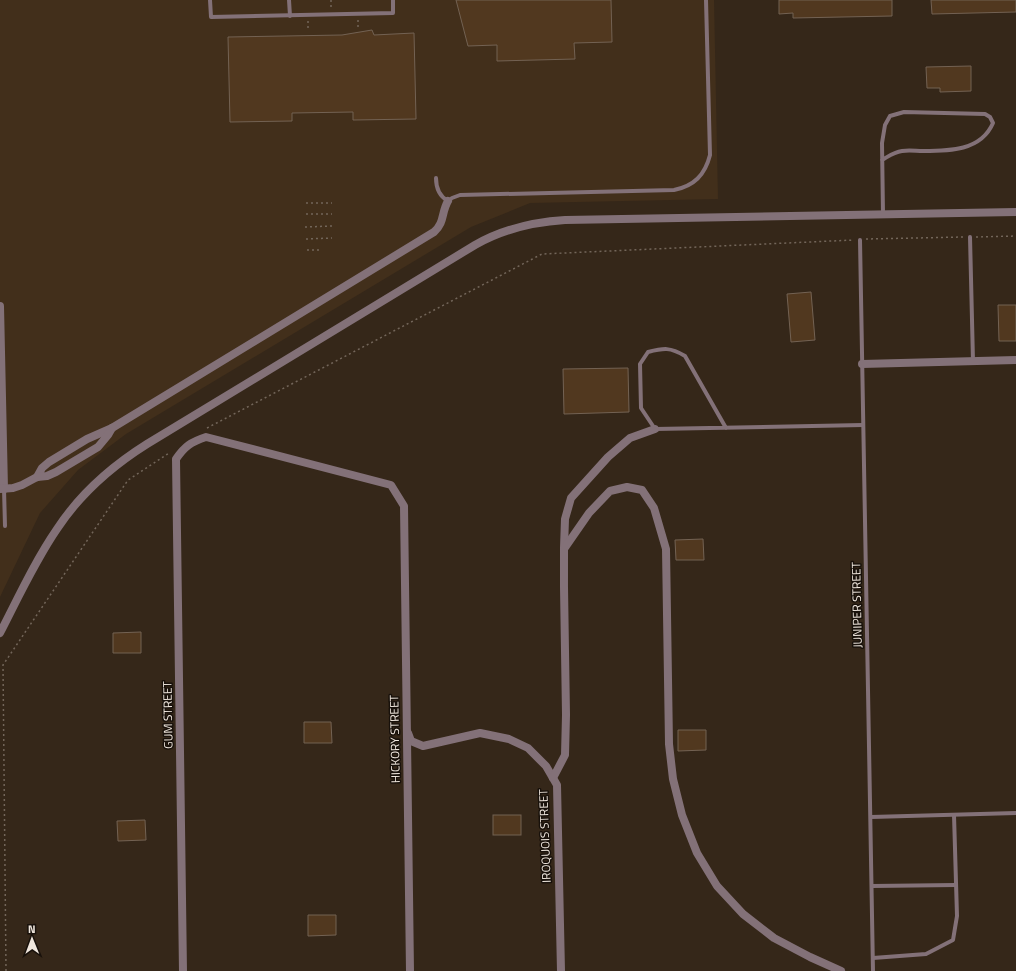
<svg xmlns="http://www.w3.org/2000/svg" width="1016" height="971" font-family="'Titillium Web',sans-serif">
  <rect width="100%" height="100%" fill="#352719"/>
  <!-- built -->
  <path fill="#422f1b" d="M0 0H714L718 199 530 203 471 227 126 434 78 470 40 513 0 597Z"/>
  <!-- building -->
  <g fill="#51381f" stroke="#736253">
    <path d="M456 0H611L612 42 574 43 575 59 497 61V45L468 46Z"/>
    <path d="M779 0H892V16L793 18V13L779 14Z"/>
    <path d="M931 0H1016V12L932 14Z"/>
    <path d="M372 30 374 35 414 33 416 119 353 120V112L292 113V121L230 122 228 37 342 35Z"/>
    <path d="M971 66V91L940 92V88H927L926 67Z"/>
    <path d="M811 292 815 340 791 342 787 294Z"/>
    <path d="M998 305H1016V341H999Z"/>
    <path d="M628 368 629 412 564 414 563 369Z"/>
    <path d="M703 539 704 560H676L675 540Z"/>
    <path d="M141 632V653H113V633Z"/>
    <path d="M304 722H331L332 743H304Z"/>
    <path d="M678 730H706V750L678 751Z"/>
    <rect x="493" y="815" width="28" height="20"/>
    <path d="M145 820 146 840 118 841 117 821Z"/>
    <path d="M308 915H336V935L308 936Z"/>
  </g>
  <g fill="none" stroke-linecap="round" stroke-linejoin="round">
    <!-- path -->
    <g stroke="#73665a" stroke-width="1.5" stroke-dasharray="2 3" stroke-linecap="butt">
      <path d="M331 0V7H333"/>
      <path d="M358 20V28"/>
      <path d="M308 21V29"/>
      <path d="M306 203H332"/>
      <path d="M306 214H332"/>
      <path d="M305 227 332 226"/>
      <path d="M976 237 1016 236"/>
      <path d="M306 239 332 238"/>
      <path d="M866 239 964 237"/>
      <path d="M307 250H320"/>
      <path d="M207 428 542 254 854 240"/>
      <path d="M6 971 3 665 128 480 169 453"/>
    </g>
    <!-- lane -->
    <g stroke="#837178" stroke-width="4">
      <path d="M210 0 211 17 393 13V0"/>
      <path d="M289 0 290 16"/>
      <path d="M882 160C889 156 894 152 902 151 909 150 916 151 923 151 949 151 981 151 993 123L990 117 985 114 904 112 890 116 885 125 882 143 883 214"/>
      <path d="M436 178C436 188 439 196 448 201L452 198 460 195 674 190C694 186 705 175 710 155L706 0"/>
      <path d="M970 237 973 361"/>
      <path d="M860 240 873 971"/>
      <path d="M726 428 685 356C670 347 664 348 648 352L640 364 641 408 655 429 863 425"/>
      <path d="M4 489 5 526"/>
      <path d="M871 817 1016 813"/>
      <path d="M872 886 956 885"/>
      <path d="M873 958 926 954 953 940 957 916 954 815"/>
    </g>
    <!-- street -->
    <g stroke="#837178" stroke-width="8">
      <path d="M0 306 4 489"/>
      <path d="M862 364 1016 360"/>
      <path d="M37 477 42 468 49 462 87 439 112 428 434 232C445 222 441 213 448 201"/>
      <path d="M0 489 13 488 22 485 37 477 47 476 56 472 98 447 108 435 112 428"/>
      <path d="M564 548 565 519 571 498 608 457 630 438 655 429"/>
      <path d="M0 633C18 598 35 561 57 529 80 494 112 466 147 444L475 245C503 229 533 222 565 220L1016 212"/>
      <path d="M408 733 411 741 423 746 480 733 509 739 528 748 546 766 557 785 561 971"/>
      <path d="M553 778 565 755 566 715 564 587V549L589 513 610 491 627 487 642 490 654 508 666 549 669 744 673 779 682 815 697 853 717 886 743 914 774 938 810 957 841 971"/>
      <path d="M183 971 176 459C185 446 191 442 206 437L391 485 404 506 410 971"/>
    </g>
  </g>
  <g text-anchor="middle" stroke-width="3" stroke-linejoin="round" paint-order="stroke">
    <!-- street labels -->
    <g font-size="12" fill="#f0e7de" stroke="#18110b">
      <text transform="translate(857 605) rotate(-91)" y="4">JUNIPER STREET</text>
      <text transform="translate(168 715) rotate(-91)" y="4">GUM STREET</text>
      <text transform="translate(395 739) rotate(-91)" y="4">HICKORY STREET</text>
      <text transform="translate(545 836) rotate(-92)" y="4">IROQUOIS STREET</text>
    </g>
  </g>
  <!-- north arrow -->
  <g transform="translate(32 939) rotate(359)" stroke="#18110b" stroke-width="3" paint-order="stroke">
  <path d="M0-3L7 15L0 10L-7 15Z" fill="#f0e7de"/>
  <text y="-6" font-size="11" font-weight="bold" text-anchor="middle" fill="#f0e7de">N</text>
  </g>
</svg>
